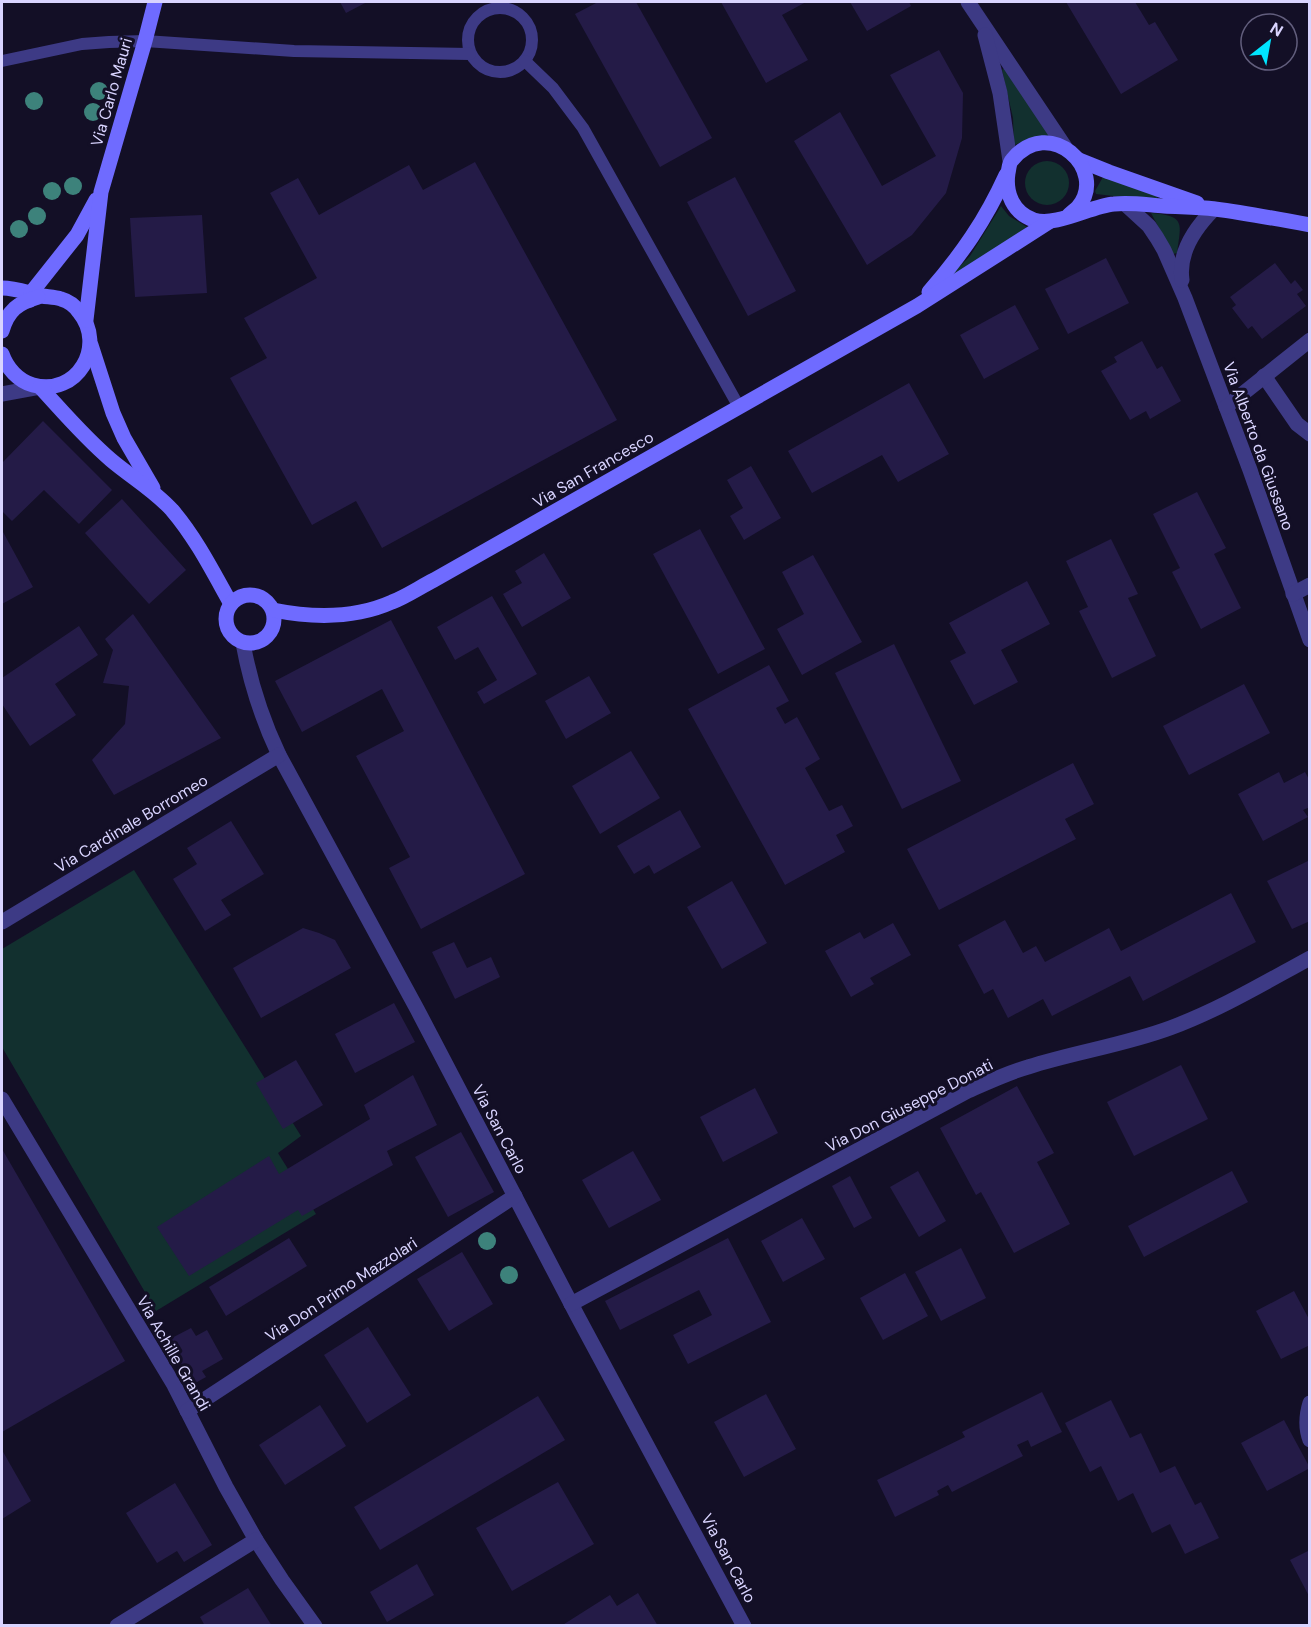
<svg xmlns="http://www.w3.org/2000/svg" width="1311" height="1627" font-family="'DM Sans',sans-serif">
  <rect width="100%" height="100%" fill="#130f26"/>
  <!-- green -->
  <g fill="#12302f">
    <path d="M1005 67 1055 140 1030 139 1014 145 1013 118 1002 70Z"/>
    <circle cx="1047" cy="183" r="22"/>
    <path d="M1103 177 1158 196 1156 201 1096 194 1095 191Z"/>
    <path d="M1001 206 1009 216 1027 227 954 277 951 275 970 256Z"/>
    <path d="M1151 213C1186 216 1181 223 1177 253L1173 254Z"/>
    <path d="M134 870 301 1136 278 1153 316 1214 156 1311 2 1047V949Z"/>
  </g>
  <!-- building -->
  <g fill="#241b47">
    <path d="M340 2H367L346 13Z"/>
    <path d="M598 2H636L712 138 660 167 575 14Z"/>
    <path d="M721 2H806L782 15 808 60 766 83Z"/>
    <path d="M850 2H909L911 6 867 31Z"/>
    <path d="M1066 2H1135L1149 25 1155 22 1178 60 1121 94Z"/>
    <path d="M939 50 963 93 962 138 946 193 912 235 867 265 794 141 840 112 882 186 936 156 890 75Z"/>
    <path d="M475 162 617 420 382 548 356 501 312 525 230 378 267 358 244 318 317 278 270 193 298 178 319 215 409 165 423 190Z"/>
    <path d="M735 177 796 291 748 316 687 202Z"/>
    <path d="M202 215 207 293 135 297 130 218Z"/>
    <path d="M1106 258 1129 303 1068 334 1045 289Z"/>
    <path d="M1275 263 1291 284 1295 280 1303 290 1297 294 1306 306 1262 339 1252 326 1248 329 1232 308 1236 305 1230 297Z"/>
    <path d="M1015 305 1039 349 984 379 960 335Z"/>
    <path d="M1142 341 1157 369 1162 366 1181 401 1150 419 1146 411 1130 420 1101 371 1117 362 1114 357Z"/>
    <path d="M909 383 949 454 898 482 882 455 812 493 788 451Z"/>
    <path d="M43 421 112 490 79 524 44 490 12 521 2 511V463Z"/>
    <path d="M751 466 781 518 744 540 730 516 743 508 727 480Z"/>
    <path d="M1197 492 1226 548 1214 554 1241 608 1201 629 1172 572 1180 568 1153 514Z"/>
    <path d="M122 499 186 570 149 604 85 533Z"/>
    <path d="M700 529 765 649 718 674 653 554Z"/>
    <path d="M3 532 33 587 2 604V533Z"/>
    <path d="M1111 539 1138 594 1128 598 1156 656 1112 678 1079 611 1088 607 1066 561Z"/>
    <path d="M544 553 571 598 522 627 503 594 522 583 515 571Z"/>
    <path d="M813 555 862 642 802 675 777 629 804 614 782 572Z"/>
    <path d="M1027 581 1050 624 1001 650 1018 682 974 705 950 661 966 653 949 623Z"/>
    <path d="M492 596 537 674 484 704 477 692 497 680 478 647 455 660 437 627Z"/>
    <path d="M133 614 221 738 114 795 92 760 125 724 129 686 103 683 113 650 105 639Z"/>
    <path d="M391 620 525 874 421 929 389 868 410 857 356 756 404 731 382 689 302 732 275 681Z"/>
    <path d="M79 626 98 655 55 684 76 715 30 746 2 704V678Z"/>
    <path d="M894 644 961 781 902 809 835 673Z"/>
    <path d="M769 665 789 701 776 708 785 724 797 717 820 759 805 768 829 811 842 805 853 826 836 835 845 852 785 885 688 709Z"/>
    <path d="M589 676 611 713 566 739 545 701Z"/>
    <path d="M1244 684 1270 733 1189 775 1163 726Z"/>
    <path d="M631 751 660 798 600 834 572 786Z"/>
    <path d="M1073 763 1094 804 1065 819 1076 839 939 910 907 849Z"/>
    <path d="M1279 772 1284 783 1305 772 1310 781V807L1303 810 1308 817 1263 841 1238 794Z"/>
    <path d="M680 810 701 847 654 874 649 865 634 874 617 846Z"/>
    <path d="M231 821 264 874 221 900 231 915 205 931 173 879 197 864 187 848Z"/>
    <path d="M1310 860V921L1292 929 1267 881Z"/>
    <path d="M732 881 767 943 722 969 687 907Z"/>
    <path d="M1231 893 1256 942 1143 1001 1130 976 1052 1016 1043 999 1008 1018 993 989 984 994 958 945 1005 920 1023 953 1036 946 1045 962 1109 928 1121 951Z"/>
    <path d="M893 923 911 955 870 978 874 984 851 997 825 951 860 932 864 939Z"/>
    <path d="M303 928 319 933 335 940 351 968 261 1018 233 968Z"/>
    <path d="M454 942 467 968 491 957 500 977 455 999 432 952Z"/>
    <path d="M394 1003 415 1042 355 1073 335 1034Z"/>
    <path d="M296 1060 323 1105 283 1129 256 1083Z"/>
    <path d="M1181 1065 1208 1119 1134 1156 1107 1102Z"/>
    <path d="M413 1075 437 1125 387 1151 393 1165 302 1216 298 1210 189 1276 157 1227 269 1156 279 1174 370 1119 364 1105Z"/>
    <path d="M1017 1086 1054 1153 1037 1162 1070 1224 1014 1253 981 1192 976 1195 940 1128Z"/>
    <path d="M755 1088 778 1133 723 1162 700 1117Z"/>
    <path d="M461 1132 494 1192 448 1217 415 1157Z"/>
    <path d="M2 1149 125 1361 2 1432Z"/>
    <path d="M633 1151 661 1200 609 1228 582 1180Z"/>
    <path d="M918 1171 946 1221 919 1237 890 1187Z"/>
    <path d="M1232 1171 1248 1202 1144 1257 1128 1226Z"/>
    <path d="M850 1176 872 1218 854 1228 832 1186Z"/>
    <path d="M802 1218 825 1259 783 1282 761 1241Z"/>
    <path d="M289 1238 307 1266 226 1316 209 1287Z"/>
    <path d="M728 1238 771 1322 688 1364 673 1335 712 1315 699 1290 620 1330 605 1301Z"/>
    <path d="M961 1248 986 1298 941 1321 915 1272Z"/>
    <path d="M462 1252 493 1304 449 1331 417 1279Z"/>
    <path d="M905 1273 928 1316 883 1340 860 1298Z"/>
    <path d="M1294 1291 1310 1321V1345L1281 1359 1256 1311Z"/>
    <path d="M368 1327 411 1395 367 1423 324 1355Z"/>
    <path d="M191 1328 196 1336 207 1330 223 1359 202 1371 206 1377 190 1386 166 1341Z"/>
    <path d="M1042 1392 1062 1432 1031 1447 1028 1440 1017 1445 1023 1456 952 1492 948 1485 937 1491 939 1495 895 1517 877 1480 965 1437 962 1432Z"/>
    <path d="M766 1394 796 1449 744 1477 714 1422Z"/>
    <path d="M538 1396 565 1440 380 1550 354 1507Z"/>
    <path d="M1111 1400 1130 1438 1141 1433 1160 1473 1175 1466 1195 1505 1201 1502 1219 1538 1185 1554 1170 1524 1152 1533 1133 1493 1118 1501 1101 1466 1090 1472 1065 1423Z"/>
    <path d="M320 1405 346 1446 285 1485 259 1445Z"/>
    <path d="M1284 1420 1310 1468 1267 1491 1241 1443Z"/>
    <path d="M2 1450 31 1501 2 1519Z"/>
    <path d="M558 1482 594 1544 512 1591 476 1528Z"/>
    <path d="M175 1483 212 1545 184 1562 177 1551 157 1563 126 1513Z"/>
    <path d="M1310 1550V1598L1290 1560Z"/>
    <path d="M417 1564 434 1595 387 1622 370 1592Z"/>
    <path d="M248 1588 272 1626H205L200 1617Z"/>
    <path d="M638 1593 658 1626H561L610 1595 617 1606Z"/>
  </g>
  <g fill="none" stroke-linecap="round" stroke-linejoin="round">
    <!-- lane -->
    <g stroke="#3d3a85" stroke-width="12">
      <circle cx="500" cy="40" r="32"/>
      <path d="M2 61 82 44 109 42 145 41 294 51 470 54"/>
      <path d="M525 61 553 88 583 128 739 407"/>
    </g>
    <!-- street -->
    <g stroke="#3d3a85" stroke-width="15">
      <path d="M968 2 1065 147"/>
      <path d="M985 35 1000 93 1010 161"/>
      <path d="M1125 204 1149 226 1157 238 1164 250 1185 298 1250 470 1310 640"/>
      <path d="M1182 280C1178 252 1195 228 1214 209"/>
      <path d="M1264 376 1297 424 1310 434"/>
      <path d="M2 394 40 387"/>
      <path d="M1226 407 1310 340"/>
      <path d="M1293 594 1310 585"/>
      <path d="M243 643C250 682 262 719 279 755L417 1009 578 1317 744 1626"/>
      <path d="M2 922 279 755"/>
      <path d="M2 1099 174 1385 226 1487 256 1540 282 1580 315 1626"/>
      <path d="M571 1304 968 1091C988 1082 1007 1073 1028 1067 1075 1052 1124 1045 1170 1028 1219 1010 1264 983 1310 958"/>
      <path d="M1310 1403C1306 1416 1305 1427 1310 1440"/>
      <path d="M187 1411 515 1196"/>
      <path d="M117 1626 256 1540"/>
    </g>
    <!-- secondary -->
    <g stroke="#6f6bff" stroke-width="15">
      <path d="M1079 160 1109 172 1197 203"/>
      <path d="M1068 216C1071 213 1075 210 1078 207 1109 170 1049 114 1012 160 1009 163 1009 169 1008 173 1005 193 1013 213 1034 220 1056 227 1091 206 1114 204 1130 202 1148 205 1164 206 1181 207 1198 207 1215 209 1246 213 1278 219 1310 225"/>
      <path d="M2 288C16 288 28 293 42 296 48 297 55 297 61 299 68 301 75 306 79 312 107 346 77 397 33 385 18 381 7 368 2 354"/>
      <path d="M929 292C962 254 985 221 1006 175"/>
      <path d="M30 300 31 293 77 235 96 200"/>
      <path d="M86 320 101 192 145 41 155 2"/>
      <path d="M2 331C8 310 18 303 38 297"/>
      <path d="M91 345 113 413 124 438 153 488"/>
      <path d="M40 387C63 412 85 438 111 460 131 477 154 490 172 510 196 538 213 572 231 604"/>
      <circle cx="250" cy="619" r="24"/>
      <path d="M273 610C313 618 354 619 392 602 407 596 420 587 434 580L917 306 1049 222"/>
    </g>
  </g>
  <!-- trees -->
  <g fill="#3d827b">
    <circle cx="99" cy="91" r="9"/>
    <circle cx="34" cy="101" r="9"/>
    <circle cx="93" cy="112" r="9"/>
    <circle cx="73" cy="186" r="9"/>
    <circle cx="52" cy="191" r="9"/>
    <circle cx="37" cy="216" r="9"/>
    <circle cx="19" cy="229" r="9"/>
    <circle cx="487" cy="1241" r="9"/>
    <circle cx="509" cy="1275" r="9"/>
  </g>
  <g text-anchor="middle" stroke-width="6" stroke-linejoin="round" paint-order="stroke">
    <!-- street labels -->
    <g font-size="16" fill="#d9d4ff" stroke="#130f26">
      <text transform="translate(111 92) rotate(-74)" y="6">Via Carlo Mauri</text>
      <text transform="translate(1259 446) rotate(70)" y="6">Via Alberto da Giussano</text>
      <text transform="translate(593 469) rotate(-30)" y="6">Via San Francesco</text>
      <text transform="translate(131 823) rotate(-31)" y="6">Via Cardinale Borromeo</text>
      <text transform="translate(909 1105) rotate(-27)" y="6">Via Don Giuseppe Donati</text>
      <text transform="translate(500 1129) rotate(62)" y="6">Via San Carlo</text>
      <text transform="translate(341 1289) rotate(-33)" y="6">Via Don Primo Mazzolari</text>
      <text transform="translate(174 1353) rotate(60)" y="6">Via Achille Grandi</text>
      <text transform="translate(729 1558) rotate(62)" y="6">Via San Carlo</text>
    </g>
  </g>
  <!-- border -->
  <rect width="1311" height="1627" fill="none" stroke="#d9d4ff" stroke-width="6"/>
  <!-- north arrow -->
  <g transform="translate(1269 42) rotate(31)"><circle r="28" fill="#130f26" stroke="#625e7d" stroke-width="1.5"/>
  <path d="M0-4.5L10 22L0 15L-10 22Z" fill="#00e5ff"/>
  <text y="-9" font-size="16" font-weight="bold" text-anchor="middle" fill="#d9d4ff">N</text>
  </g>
</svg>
